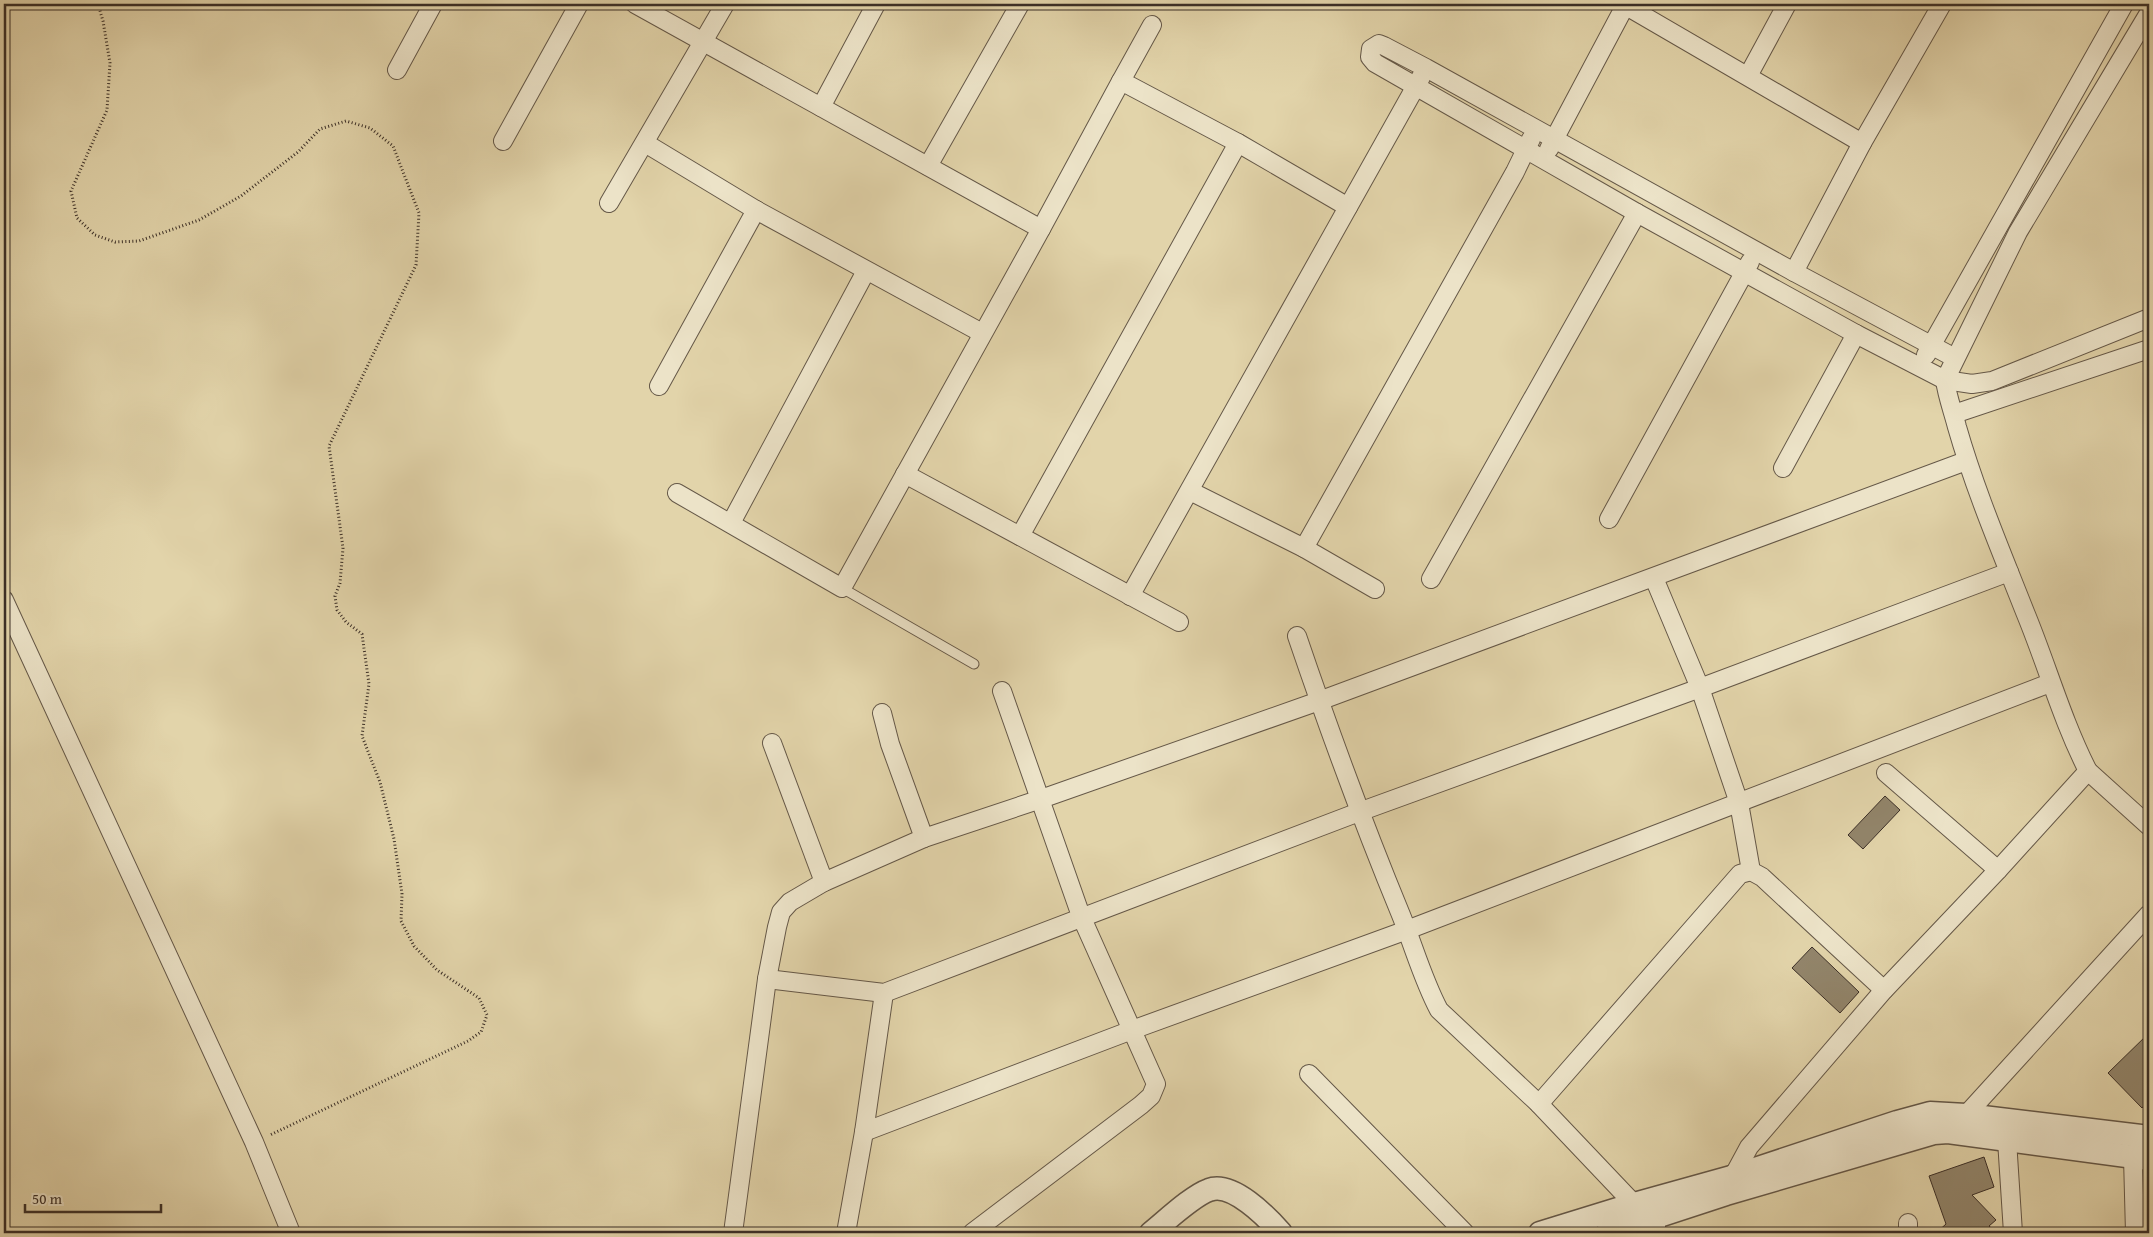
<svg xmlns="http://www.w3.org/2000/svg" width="2153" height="1237" font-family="'Gentium Book Plus',serif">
  <rect width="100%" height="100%" fill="#e2d4aa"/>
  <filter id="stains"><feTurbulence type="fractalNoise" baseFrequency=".004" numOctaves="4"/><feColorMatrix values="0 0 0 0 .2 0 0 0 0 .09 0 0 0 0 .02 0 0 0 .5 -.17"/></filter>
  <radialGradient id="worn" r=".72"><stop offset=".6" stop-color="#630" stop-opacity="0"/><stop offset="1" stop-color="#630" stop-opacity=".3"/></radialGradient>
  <!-- building -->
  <g fill="#92856b" stroke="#3b2f27">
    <path d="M1885 796 1900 810 1863 849 1848 835Z"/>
    <path d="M1812 947 1859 992 1840 1013 1792 968Z"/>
    <path d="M2149 1033V1100L2142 1108 2108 1073Z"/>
    <path d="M1984 1157 1994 1187 1972 1195 1996 1220 1989 1226 1997 1233H1936L1946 1224 1929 1176Z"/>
  </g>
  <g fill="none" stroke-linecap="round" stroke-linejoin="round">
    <!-- service casing -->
    <g stroke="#655848" stroke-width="11">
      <path id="service" d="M842 588 974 664"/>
    </g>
    <!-- minor casing -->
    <g stroke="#655848" stroke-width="20">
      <g id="minor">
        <path d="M635 4 1041 229"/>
        <path d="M1623 4 1862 143"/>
        <path d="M1152 25 1121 81 1238 143 1348 207"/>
        <path d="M397 70 433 4"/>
        <path d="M1748 76 1787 4"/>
        <path d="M821 107 876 4"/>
        <path d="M503 141 579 4"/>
        <path d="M645 143 756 210 982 333"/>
        <path d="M1549 149 1626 4"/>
        <path d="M928 166 1020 4"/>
        <path d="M609 203 725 4"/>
        <path d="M1794 272 1862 143 1942 4"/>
        <path d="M1926 355 2124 4"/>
        <path d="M1955 358 1794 272 1426 68 1384 46 1379 44 1371 49 1370 57 1375 63 1637 213 1856 334 1945 380 1972 384 1992 381 2149 318"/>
        <path d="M659 386 756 210"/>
        <path d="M1954 414 2149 349"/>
        <path d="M1783 468 1856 334"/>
        <path d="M905 474 1179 622"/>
        <path d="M1190 491 1304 548 1375 589"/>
        <path d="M677 493 842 588 1041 229 1121 81"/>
        <path d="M1609 519 1750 262"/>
        <path d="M731 523 866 271"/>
        <path d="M1020 536 1238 143"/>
        <path d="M1304 548 1515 172 1531 139"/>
        <path d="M1654 578 1700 688 1739 803 1751 871 1762 877 1884 990"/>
        <path d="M1431 579 1637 213"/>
        <path d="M1130 596 1421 77"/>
        <path d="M4 600 254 1142 291 1233"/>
        <path d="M1297 636C1329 730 1363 823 1401 915 1414 947 1423 980 1439 1010L1539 1104 1634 1204"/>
        <path d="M882 713 890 744 924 838"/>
        <path d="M772 743 824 882"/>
        <path d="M2088 771C2062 720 2047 665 2025 612 2001 551 1975 490 1957 427 1953 411 1947 396 1945 380L2018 232 2149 13"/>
        <path d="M1886 773 1998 870"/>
        <path d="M767 979 884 993 1359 812 1700 688 2009 572"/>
        <path d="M1309 1074 1465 1233"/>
        <path d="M1539 1104 1740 874 1751 871"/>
        <path d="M1966 1115 2149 914"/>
        <path d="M864 1132 1132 1030 1407 930 2050 683"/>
        <path d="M2007 1140 2013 1233"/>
        <path d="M1729 1184 1749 1147 1884 990 1998 870 2088 771 2149 826"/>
        <path d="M1656 1218V1233"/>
        <path d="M1908 1223V1233"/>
        <path d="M733 1233 767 979 777 927 781 912 790 902 824 882 924 838 1041 799 1319 701 1966 461"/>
        <path d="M846 1233 864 1132 884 993"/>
        <path d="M972 1233 1141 1105 1151 1096 1156 1084 1081 916 1002 691"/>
        <path d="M2135 1233 2133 1157 2139 1147"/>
      </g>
    </g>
    <!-- tertiary casing -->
    <g stroke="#655848" stroke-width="25">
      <g id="tertiary">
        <path d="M1151 1233C1166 1221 1192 1196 1209 1190 1232 1181 1267 1217 1281 1233"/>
        <path d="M1540 1233 1634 1204 1731 1177 1897 1122 1930 1113 1966 1115 2149 1137"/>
        <path d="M1607 1233 1726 1194 1934 1133 1948 1132 2149 1159"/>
      </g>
    </g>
    <!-- path -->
    <path stroke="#3b2f27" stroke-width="3" stroke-dasharray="1 2.5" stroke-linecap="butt" d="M98 4 103 21 110 63 107 110 71 191 77 218 95 235 115 242 139 241 199 220 241 196 298 152 320 129 346 121 370 128 393 146 419 213 416 265 329 446 343 548 340 583 335 596 337 610 346 622 362 634 369 684 362 736 380 782 394 839 402 894 401 921 414 946 437 970 479 998 487 1015 481 1032 468 1041 270 1135"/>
    <!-- service -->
    <use href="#service" stroke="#ece3c8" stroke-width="9"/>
    <!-- minor -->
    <use href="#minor" stroke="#ece3c8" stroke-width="18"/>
    <!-- tertiary -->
    <use href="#tertiary" stroke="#ece3c8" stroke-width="22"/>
  </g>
  <!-- margin -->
  <rect width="2153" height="1237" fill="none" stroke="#e2d4aa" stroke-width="20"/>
  <rect x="5" y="5" width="2143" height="1227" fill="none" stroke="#3b2f27" stroke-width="2.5"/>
  <rect x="10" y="10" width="2133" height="1217" fill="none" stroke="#3b2f27"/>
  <!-- scale -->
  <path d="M25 1204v8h136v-8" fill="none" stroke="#3b2f27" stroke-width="2.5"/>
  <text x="32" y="1204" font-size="15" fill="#3b2f27" stroke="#ece3c8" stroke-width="4" paint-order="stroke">50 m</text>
  <rect width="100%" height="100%" filter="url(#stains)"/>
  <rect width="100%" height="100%" fill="url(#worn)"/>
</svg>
